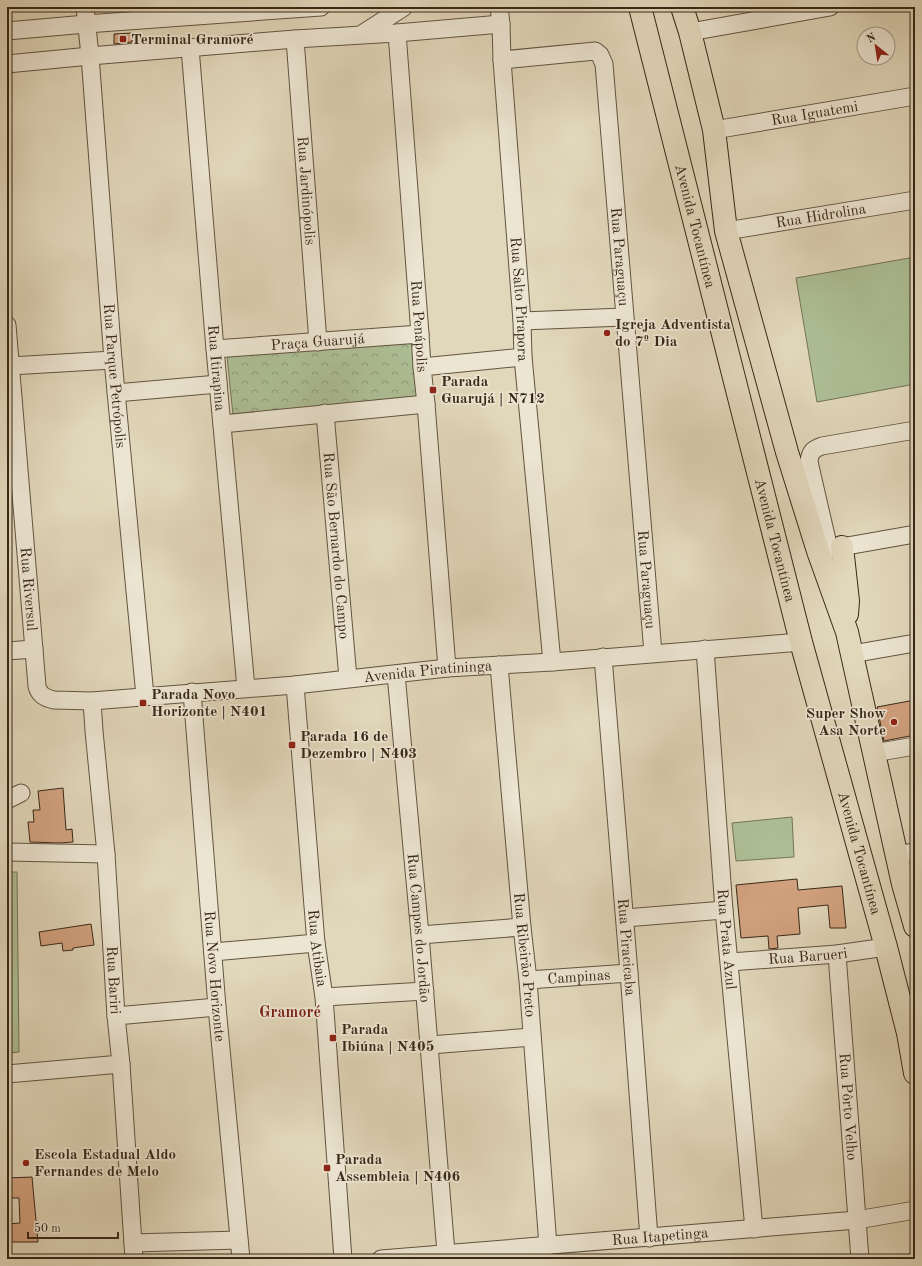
<svg xmlns="http://www.w3.org/2000/svg" width="922" height="1266" font-family="'Old Standard TT',serif">
  <defs>
    <pattern id="park-crowns" width="20" height="18" patternUnits="userSpaceOnUse"><rect width="20" height="18" fill="#adbf95"/><path d="M2 6a3 3 0 1 1 6 0M12 15a3 3 0 1 1 6 0" fill="none" stroke="#8e9b79"/></pattern>
  </defs>
  <rect width="100%" height="100%" fill="#e1d7ba"/>
  <filter id="stains"><feTurbulence type="fractalNoise" baseFrequency=".005" numOctaves="4"/><feColorMatrix values="0 0 0 0 .2 0 0 0 0 .09 0 0 0 0 .02 0 0 0 .5 -.17"/></filter>
  <radialGradient id="worn" r=".72"><stop offset=".6" stop-color="#630" stop-opacity="0"/><stop offset="1" stop-color="#630" stop-opacity=".3"/></radialGradient>
  <!-- park -->
  <path fill="url(#park-crowns)" stroke="#727456" d="M415 338 421 396 233 415 227 356Z"/>
  <!-- pitch -->
  <g fill="#adbf95" stroke="#727456">
    <path d="M915 257V384L817 402 796 278Z"/>
    <path d="M792 817 794 857 736 861 732 823Z"/>
    <path d="M7 872H17L19 1052 7 1053Z"/>
  </g>
  <!-- building -->
  <g fill="#d3a27f" stroke="#382818">
    <path d="M132 33V42L114 44V34Z"/>
    <path d="M915 700V735L884 741 877 707Z"/>
    <path d="M63 788 66 830 72 829 73 842 60 843 30 842 28 822H34L33 810H40L38 791Z"/>
    <path d="M797 879 798 890 842 886 846 928H830L828 905 798 908 800 934 777 936 778 948 769 949 768 936 741 938 736 885Z"/>
    <path d="M91 924 94 945 73 948V950L63 951 62 943 41 946 39 932Z"/>
    <path d="M32 1177 38 1242H7V1224L20 1223 19 1198H7V1178Z"/>
  </g>
  <g fill="none" stroke-linecap="round" stroke-linejoin="round">
    <!-- minor casing -->
    <g stroke="#625440" stroke-width="19">
      <g id="minor">
        <path id="s1" d="M85 7 90 56 113 360 145 696"/>
        <path id="s2" d="M499 7 501 24 502 60 522 321 523 357 552 662"/>
        <path d="M7 31 86 24 321 7"/>
        <path d="M690 32 830 7"/>
        <path id="s3" d="M397 33 420 334 422 367 426 404 447 668"/>
        <path d="M362 34 404 7"/>
        <path id="s4" d="M295 39 318 342"/>
        <path id="s5" d="M190 48 215 349 246 688"/>
        <path id="s6" d="M502 60 595 51 600 55 604 64 653 653"/>
        <path d="M7 64 90 56 295 39 397 33 501 24"/>
        <path id="s7" d="M714 130 915 96"/>
        <path id="s8" d="M726 231 915 200"/>
        <path d="M522 321 624 317"/>
        <path id="s9" d="M7 325 37 686C39 695 45 698 54 700L92 701 295 685 447 668 552 662 801 642"/>
        <path id="s10" d="M215 349 420 334"/>
        <path d="M10 366 113 360"/>
        <path d="M422 367 523 357"/>
        <path d="M116 393 218 384"/>
        <path id="s11" d="M325 413 348 678"/>
        <path d="M222 424 426 404"/>
        <path d="M829 549 809 462C810 452 813 449 822 446L915 430"/>
        <path d="M830 549 915 534"/>
        <path id="s12" d="M705 649 724 910 754 1229"/>
        <path d="M7 651 34 649"/>
        <path d="M852 654 915 643"/>
        <path id="s13" d="M603 657 629 973 649 1238"/>
        <path id="s14" d="M499 665 522 927 528 980 548 1246"/>
        <path id="s15" d="M396 674 420 935 446 1253"/>
        <path id="s16" d="M295 685 316 943 324 997 343 1259"/>
        <path id="s17" d="M192 692 217 1007 241 1259"/>
        <path id="s18" d="M92 701 94 731 106 854 116 1016 121 1064 134 1259"/>
        <path d="M874 753 915 746"/>
        <path d="M7 800 21 793"/>
        <path d="M7 852 106 854"/>
        <path d="M896 855 915 852"/>
        <path d="M625 918 724 910"/>
        <path d="M420 935 522 927"/>
        <path d="M213 952 316 943"/>
        <path id="s19" d="M837 954 860 1259"/>
        <path id="s20" d="M730 962 837 954 886 947"/>
        <path id="s21" d="M528 980 629 973"/>
        <path d="M324 997 425 991"/>
        <path d="M116 1016 217 1007"/>
        <path d="M430 1045 532 1037"/>
        <path d="M7 1074 121 1064"/>
        <path d="M133 1243 239 1240"/>
        <path id="s22" d="M381 1259 857 1220 915 1210"/>
      </g>
    </g>
    <!-- major casing -->
    <g stroke="#382818" stroke-width="24">
      <g id="major">
        <path id="s23" d="M640 7 801 642 886 947 908 1033 915 1073"/>
        <path d="M682 7 690 32 714 130 726 231 787 452 818 551 847 632 903 884 915 926"/>
        <path d="M842 547 848 601 847 614"/>
      </g>
    </g>
    <!-- minor -->
    <use href="#minor" stroke="#ece5d2" stroke-width="17"/>
    <!-- major -->
    <use href="#major" stroke="#e1d7ba" stroke-width="22"/>
  </g>
  <!-- markers -->
  <g fill="#8f2418" stroke="#ece5d2" stroke-width="1.5">
    <rect x="119" y="35" width="8" height="8" rx="2"/>
    <circle cx="607" cy="333" r="4"/>
    <rect x="429" y="386" width="8" height="8" rx="2"/>
    <rect x="139" y="699" width="8" height="8" rx="2"/>
    <circle cx="894" cy="722" r="4"/>
    <rect x="288" y="741" width="8" height="8" rx="2"/>
    <rect x="329" y="1034" width="8" height="8" rx="2"/>
    <circle cx="26" cy="1163" r="4"/>
    <rect x="323" y="1164" width="8" height="8" rx="2"/>
  </g>
  <g text-anchor="middle" stroke-width="3.5" stroke-linejoin="round" paint-order="stroke">
    <!-- poi labels -->
    <g font-size="15" font-weight="bold" fill="#382818" stroke="#ece5d2" text-anchor="start">
      <text x="131" y="44">Terminal Gramoré</text>
      <text x="615" y="329">Igreja Adventista<tspan x="615" dy="17">do 7º Dia</tspan></text>
      <text x="441" y="386">Parada<tspan x="441" dy="17">Guarujá | N712</tspan></text>
      <text x="151" y="699">Parada Novo<tspan x="151" dy="17">Horizonte | N401</tspan></text>
      <text x="886" y="718" text-anchor="end">Super Show<tspan x="886" dy="17">Asa Norte</tspan></text>
      <text x="300" y="741">Parada 16 de<tspan x="300" dy="17">Dezembro | N403</tspan></text>
      <text x="341" y="1034">Parada<tspan x="341" dy="17">Ibiúna | N405</tspan></text>
      <text x="34" y="1159">Escola Estadual Aldo<tspan x="34" dy="17">Fernandes de Melo</tspan></text>
      <text x="335" y="1164">Parada<tspan x="335" dy="17">Assembleia | N406</tspan></text>
    </g>
    <!-- street labels -->
    <g font-size="15" fill="#382818" stroke="#ece5d2">
      <text dy="5" stroke="none"><textPath href="#s7" startOffset="102">Rua Iguatemi</textPath></text>
      <text dy="5" stroke="none"><textPath href="#s4" startOffset="152">Rua Jardinópolis</textPath></text>
      <text dy="5" stroke="none"><textPath href="#s8" startOffset="96">Rua Hidrolina</textPath></text>
      <text dy="5" stroke="none"><textPath href="#s23" startOffset="226">Avenida Tocantínea</textPath></text>
      <text dy="5" stroke="none"><textPath href="#s6" startOffset="303">Rua Paraguaçu</textPath></text>
      <text dy="5" stroke="none"><textPath href="#s2" startOffset="293">Rua Salto Pirapora</textPath></text>
      <text dy="5" stroke="none"><textPath href="#s3" startOffset="294">Rua Penápolis</textPath></text>
      <text dy="5" stroke="none"><textPath href="#s10" startOffset="103">Praça Guarujá</textPath></text>
      <text dy="5" stroke="none"><textPath href="#s5" startOffset="321">Rua Itirapina</textPath></text>
      <text dy="5" stroke="none"><textPath href="#s1" startOffset="370">Rua Parque Petrópolis</textPath></text>
      <text dy="5" stroke="none"><textPath href="#s23" startOffset="550">Avenida Tocantínea</textPath></text>
      <text dy="5" stroke="none"><textPath href="#s11" startOffset="133">Rua São Bernardo do Campo</textPath></text>
      <text dy="5" stroke="none"><textPath href="#s6" startOffset="627">Rua Paraguaçu</textPath></text>
      <text dy="5" stroke="none"><textPath href="#s9" startOffset="265">Rua Riversul</textPath></text>
      <text dy="5" stroke="none"><textPath href="#s9" startOffset="761">Avenida Piratininga</textPath></text>
      <text dy="5" stroke="none"><textPath href="#s23" startOffset="874">Avenida Tocantínea</textPath></text>
      <text dy="5" stroke="none"><textPath href="#s15" startOffset="255">Rua Campos do Jordão</textPath></text>
      <text dy="5" stroke="none"><textPath href="#s12" startOffset="291">Rua Prata Azul</textPath></text>
      <text dy="5" stroke="none"><textPath href="#s13" startOffset="291">Rua Piracicaba</textPath></text>
      <text dy="5" stroke="none"><textPath href="#s16" startOffset="264">Rua Atibaia</textPath></text>
      <text dy="5" stroke="none"><textPath href="#s14" startOffset="291">Rua Ribeirão Preto</textPath></text>
      <text dy="5" stroke="none"><textPath href="#s20" startOffset="78">Rua Barueri</textPath></text>
      <text dy="5" stroke="none"><textPath href="#s17" startOffset="285">Rua Novo Horizonte</textPath></text>
      <text dy="5" stroke="none"><textPath href="#s21" startOffset="51">Campinas</textPath></text>
      <text dy="5" stroke="none"><textPath href="#s18" startOffset="280">Rua Bariri</textPath></text>
      <text dy="5" stroke="none"><textPath href="#s19" startOffset="153">Rua Pôrto Velho</textPath></text>
      <text dy="5" stroke="none"><textPath href="#s22" startOffset="280">Rua Itapetinga</textPath></text>
    </g>
    <!-- neighbourhood labels -->
    <g font-size="16" font-weight="bold" fill="#7a1f14" stroke="#ece5d2">
      <text x="290" y="1017">Gramoré</text>
    </g>
  </g>
  <!-- margin -->
  <rect width="922" height="1266" fill="none" stroke="#e1d7ba" stroke-width="24"/>
  <rect x="8" y="8" width="906" height="1250" fill="none" stroke="#382818" stroke-width="2"/>
  <rect x="12" y="12" width="898" height="1242" fill="none" stroke="#382818"/>
  <!-- north arrow -->
  <g transform="translate(876 46) rotate(330)"><circle r="19" fill="#ece5d2" stroke="#a49988"/>
  <path d="M0-3L7 15L0 10L-7 15Z" fill="#8f2418"/>
  <text y="-6" font-size="11" font-weight="bold" text-anchor="middle" fill="#382818">N</text>
  </g>
  <!-- scale -->
  <path d="M28 1232v6h90v-6" fill="none" stroke="#382818" stroke-width="2"/>
  <text x="34" y="1232" font-size="12" fill="#382818" stroke="#ece5d2" stroke-width="3" paint-order="stroke">50 m</text>
  <rect width="100%" height="100%" filter="url(#stains)"/>
  <rect width="100%" height="100%" fill="url(#worn)"/>
</svg>
